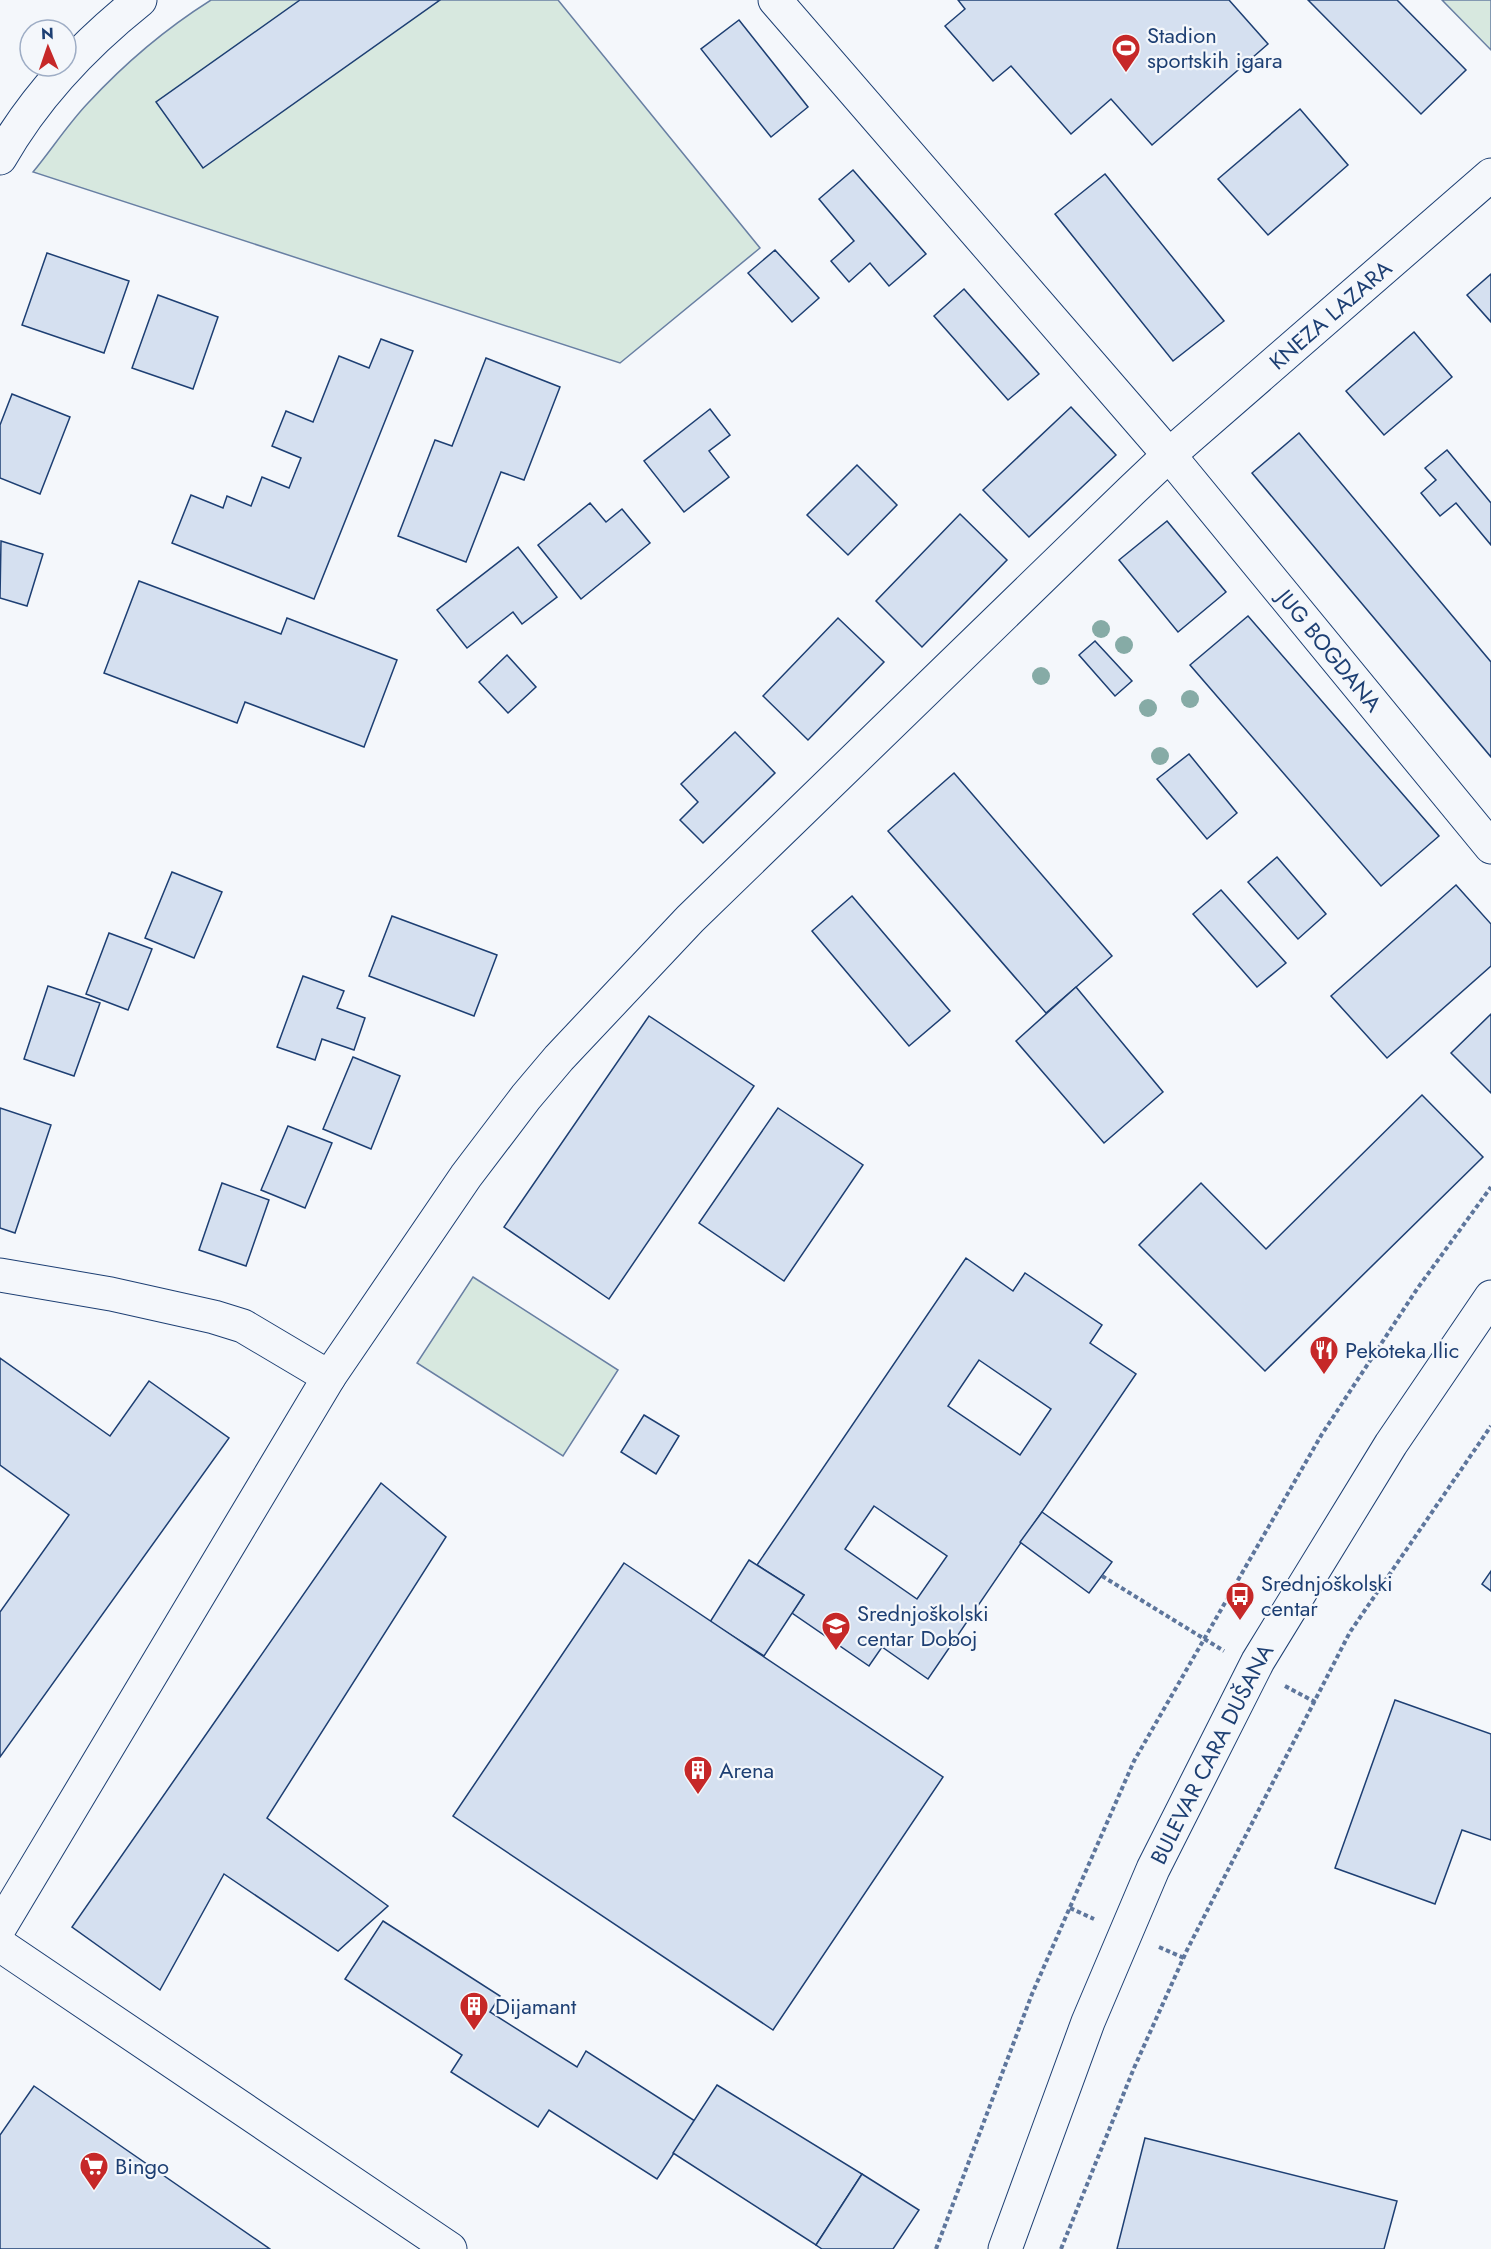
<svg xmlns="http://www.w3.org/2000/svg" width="1491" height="2249" font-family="Jost,sans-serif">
  <rect width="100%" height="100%" fill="#f4f7fb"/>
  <!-- green -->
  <g fill="#d7e8df" stroke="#687fa3" stroke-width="1.5">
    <path d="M211 0H558L760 248 620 363 33 172C52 149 68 124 88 103 125 63 165 29 211 0Z"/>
    <path d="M1442 0H1491V50Z"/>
    <path d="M473 1277 618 1370 563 1456 417 1363Z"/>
  </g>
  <!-- building -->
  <g fill="#d5e0f0" stroke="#1d3f73" stroke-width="1.5" fill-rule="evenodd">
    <path d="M300 0H440L203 168 156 102Z"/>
    <path d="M958 0H1229L1268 44 1152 145 1111 99 1071 134 1011 66 993 81 945 26 965 9Z"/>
    <path d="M1308 0H1397L1466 70 1421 114Z"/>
    <path d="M739 20 808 107 771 137 701 49Z"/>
    <path d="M1300 109 1348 165 1268 235 1218 179Z"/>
    <path d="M853 170 926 254 889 286 870 263 849 282 831 261 854 241 819 199Z"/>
    <path d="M1105 174 1224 321 1173 361 1055 214Z"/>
    <path d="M775 250 819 298 792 322 748 273Z"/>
    <path d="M47 253 129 281 104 353 22 325Z"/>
    <path d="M1491 274V322L1467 295Z"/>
    <path d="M964 289 1039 374 1008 400 934 316Z"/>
    <path d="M158 295 218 317 193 389 132 368Z"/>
    <path d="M1414 332 1452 377 1384 435 1346 391Z"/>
    <path d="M381 339 413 351 314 599 172 543 191 495 223 508 227 496 251 506 262 477 289 488 301 458 272 446 286 411 313 422 339 356 369 368Z"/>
    <path d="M486 358 560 387 524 480 501 472 466 562 398 536 435 440 452 446Z"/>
    <path d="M12 394 70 417 40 494 0 478V425Z"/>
    <path d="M1071 407 1116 455 1029 537 983 490Z"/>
    <path d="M710 409 730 435 709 451 729 477 684 512 644 461Z"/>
    <path d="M1299 433 1491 662V757L1252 473Z"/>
    <path d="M1447 450 1491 503V545L1456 503 1440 516 1421 493 1436 480 1425 468Z"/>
    <path d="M857 465 897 505 848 555 807 515Z"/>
    <path d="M590 503 606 522 622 509 650 543 581 599 538 545Z"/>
    <path d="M960 514 1007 560 922 647 876 601Z"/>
    <path d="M1167 521 1226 592 1178 632 1119 560Z"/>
    <path d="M1 541 43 554 27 606 0 598Z"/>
    <path d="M518 547 557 597 522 624 513 612 467 648 437 610Z"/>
    <path d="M139 581 281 634 287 618 397 660 364 747 245 702 237 723 104 673Z"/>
    <path d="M1248 616 1439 836 1381 886 1190 665Z"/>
    <path d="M838 618 884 662 808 740 763 696Z"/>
    <path d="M1095 641 1132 681 1115 696 1079 655Z"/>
    <path d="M507 655 536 687 508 713 479 682Z"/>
    <path d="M735 732 775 773 703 843 680 820 698 802 681 784Z"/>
    <path d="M1189 754 1237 813 1207 839 1157 779Z"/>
    <path d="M954 773 1112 956 1046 1013 888 831Z"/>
    <path d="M1277 857 1326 914 1298 939 1248 882Z"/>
    <path d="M172 872 222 892 194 958 145 938Z"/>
    <path d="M1456 885 1491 924V966L1387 1058 1331 996Z"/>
    <path d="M1221 890 1286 963 1257 987 1193 914Z"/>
    <path d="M852 896 950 1011 909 1046 812 931Z"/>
    <path d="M392 916 497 955 474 1016 369 976Z"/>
    <path d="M109 933 152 949 128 1010 86 994Z"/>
    <path d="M303 976 344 991 337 1008 365 1018 354 1050 322 1039 315 1060 277 1047Z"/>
    <path d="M48 986 100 1003 74 1076 24 1059Z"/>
    <path d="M1076 987 1163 1092 1104 1143 1016 1041Z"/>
    <path d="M1491 1014V1093L1451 1053Z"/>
    <path d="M649 1016 754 1086 609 1299 504 1227Z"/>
    <path d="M353 1057 400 1076 371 1149 323 1129Z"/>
    <path d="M1422 1095 1483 1157 1265 1371 1139 1245 1201 1183 1266 1249Z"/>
    <path d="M0 1108 51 1125 15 1233 0 1228Z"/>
    <path d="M778 1108 863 1165 784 1281 699 1223Z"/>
    <path d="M288 1126 332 1143 305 1208 261 1190Z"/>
    <path d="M222 1183 269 1200 246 1266 199 1250Z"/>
    <path d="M966 1258 1013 1291 1025 1273 1102 1325 1090 1343 1136 1374 928 1679 882 1647 869 1666 792 1613 804 1595 757 1565ZM979 1360 1051 1409 1020 1455 948 1406ZM874 1506 947 1556 917 1599 845 1549Z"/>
    <path d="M0 1358 110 1436 149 1381 229 1438 0 1757V1612L69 1515 0 1465Z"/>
    <path d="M644 1415 679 1436 656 1474 621 1452Z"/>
    <path d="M381 1483 446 1537 267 1818 388 1906 338 1951 224 1874 160 1990 72 1927Z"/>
    <path d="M1042 1512 1112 1562 1089 1593 1020 1542Z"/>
    <path d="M749 1560 804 1595 764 1656 710 1622Z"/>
    <path d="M624 1563 943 1777 773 2030 453 1816Z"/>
    <path d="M1491 1571V1591L1482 1584Z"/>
    <path d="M1395 1700 1491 1734V1840L1462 1830 1435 1904 1335 1868Z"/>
    <path d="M383 1921 500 1996 490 2012 577 2067 586 2051 695 2121 657 2179 549 2110 538 2127 451 2072 462 2055 345 1979Z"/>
    <path d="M717 2085 862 2174 816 2245 673 2153Z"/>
    <path d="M34 2086 270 2249H0V2135Z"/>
    <path d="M1145 2138 1397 2201 1384 2249H1117Z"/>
    <path d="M862 2174 919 2210 893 2249H822L816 2245Z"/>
  </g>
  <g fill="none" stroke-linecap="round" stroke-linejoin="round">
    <!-- minor casing -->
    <g stroke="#1d3f73" stroke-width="35">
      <g id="minor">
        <path d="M0 1275 111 1294 214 1317 243 1326 329 1377"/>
        <path id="s1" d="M0 1927 329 1377 466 1176 526 1097 559 1058 690 919 1131 491 1169 455 1491 175"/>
        <path d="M0 1945 450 2249"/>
      </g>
    </g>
    <!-- tertiary casing -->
    <g stroke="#1d3f73" stroke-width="35">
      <g id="tertiary">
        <path id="s2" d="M775 0 1169 455 1491 847"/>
        <path d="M0 158C35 96 85 44 140 0"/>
        <path id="s3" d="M1005 2249 1088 2022 1153 1869 1258 1661 1391 1444 1491 1297"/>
      </g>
    </g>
    <!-- path -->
    <g stroke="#5e769c" stroke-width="4" stroke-dasharray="4.5 3" stroke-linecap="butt">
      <path d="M1102 1576 1224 1651"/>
      <path d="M1285 1686 1315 1702"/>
      <path d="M1070 1908 1094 1919"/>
      <path d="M1159 1947 1184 1958"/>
      <path d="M936 2249 1032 1994 1134 1761 1322 1434 1417 1289 1491 1187"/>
      <path d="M1061 2249 1134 2068 1187 1950 1350 1632 1491 1426"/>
    </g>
    <!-- minor -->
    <use href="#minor" stroke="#f4f7fb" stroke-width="33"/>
    <!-- tertiary -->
    <use href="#tertiary" stroke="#f4f7fb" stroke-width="33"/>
  </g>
  <!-- trees -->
  <g fill="#86aba6">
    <circle cx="1101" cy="629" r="9"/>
    <circle cx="1124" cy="645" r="9"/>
    <circle cx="1041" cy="676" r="9"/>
    <circle cx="1190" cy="699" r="9"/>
    <circle cx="1148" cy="708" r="9"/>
    <circle cx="1160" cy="756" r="9"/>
  </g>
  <!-- icons -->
  <defs>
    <g id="stadium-pin" transform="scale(1.5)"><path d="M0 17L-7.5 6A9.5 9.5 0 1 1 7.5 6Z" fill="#c62828" stroke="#f4f7fb"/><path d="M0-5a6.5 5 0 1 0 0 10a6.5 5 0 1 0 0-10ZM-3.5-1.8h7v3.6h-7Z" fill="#fff"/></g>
    <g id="restaurant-pin" transform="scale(1.5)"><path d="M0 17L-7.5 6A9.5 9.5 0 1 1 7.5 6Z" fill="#c62828" stroke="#f4f7fb"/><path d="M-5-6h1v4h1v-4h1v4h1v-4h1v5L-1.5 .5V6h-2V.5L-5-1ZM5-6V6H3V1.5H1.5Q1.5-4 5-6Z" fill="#fff"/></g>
    <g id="bus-pin" transform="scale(1.5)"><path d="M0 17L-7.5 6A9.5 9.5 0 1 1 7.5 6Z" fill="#c62828" stroke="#f4f7fb"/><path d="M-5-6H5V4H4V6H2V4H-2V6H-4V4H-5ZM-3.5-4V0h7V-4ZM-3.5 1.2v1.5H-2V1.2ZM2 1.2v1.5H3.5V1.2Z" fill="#fff"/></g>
    <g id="school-pin" transform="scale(1.5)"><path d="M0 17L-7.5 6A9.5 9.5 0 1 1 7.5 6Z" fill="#c62828" stroke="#f4f7fb"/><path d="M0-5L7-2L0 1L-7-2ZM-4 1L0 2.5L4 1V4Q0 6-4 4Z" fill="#fff"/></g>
    <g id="building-pin" transform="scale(1.5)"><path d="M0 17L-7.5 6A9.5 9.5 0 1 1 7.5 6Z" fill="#c62828" stroke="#f4f7fb"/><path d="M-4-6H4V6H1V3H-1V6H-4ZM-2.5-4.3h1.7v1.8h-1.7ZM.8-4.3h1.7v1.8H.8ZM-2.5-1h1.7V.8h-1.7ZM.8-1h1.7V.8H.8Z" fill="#fff"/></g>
    <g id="supermarket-pin" transform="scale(1.5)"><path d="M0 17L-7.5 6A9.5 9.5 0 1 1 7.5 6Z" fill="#c62828" stroke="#f4f7fb"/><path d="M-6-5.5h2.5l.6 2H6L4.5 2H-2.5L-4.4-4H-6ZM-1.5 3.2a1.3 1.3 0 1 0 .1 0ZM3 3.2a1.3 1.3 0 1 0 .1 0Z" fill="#fff"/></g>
  </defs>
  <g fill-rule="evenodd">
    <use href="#stadium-pin" x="1126" y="48"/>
    <use href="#restaurant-pin" x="1324" y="1350"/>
    <use href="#bus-pin" x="1240" y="1596"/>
    <use href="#school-pin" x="836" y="1626"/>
    <use href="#building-pin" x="698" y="1770"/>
    <use href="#building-pin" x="474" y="2006"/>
    <use href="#supermarket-pin" x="94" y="2166"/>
  </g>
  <g text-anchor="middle" stroke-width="4.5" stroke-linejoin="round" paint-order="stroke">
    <!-- poi labels -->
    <g font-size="22" fill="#1d3f73" stroke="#f4f7fb" text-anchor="start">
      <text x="1147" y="43">Stadion<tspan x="1147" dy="25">sportskih igara</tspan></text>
      <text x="1345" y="1358">Pekoteka Ilic</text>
      <text x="1261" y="1591">Srednjoškolski<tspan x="1261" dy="25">centar</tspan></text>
      <text x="857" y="1621">Srednjoškolski<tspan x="857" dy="25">centar Doboj</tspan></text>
      <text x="719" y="1778">Arena</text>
      <text x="495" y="2014">Dijamant</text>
      <text x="115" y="2174">Bingo</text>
    </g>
    <!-- street labels -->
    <g font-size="22" fill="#1d3f73" stroke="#f4f7fb">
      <text dy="8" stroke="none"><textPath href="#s1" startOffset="2106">KNEZA LAZARA</textPath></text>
      <text dy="8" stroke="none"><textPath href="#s2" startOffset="855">JUG BOGDANA</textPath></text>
      <text dy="8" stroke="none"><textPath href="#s3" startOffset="537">BULEVAR CARA DUŠANA</textPath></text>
    </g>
  </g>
  <!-- north arrow -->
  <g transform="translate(48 48) rotate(358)"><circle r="28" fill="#f4f7fb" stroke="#9eadc5" stroke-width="1.5"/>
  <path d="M0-4.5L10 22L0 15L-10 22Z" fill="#c62828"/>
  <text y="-9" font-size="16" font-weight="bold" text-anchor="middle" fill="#1d3f73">N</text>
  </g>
</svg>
